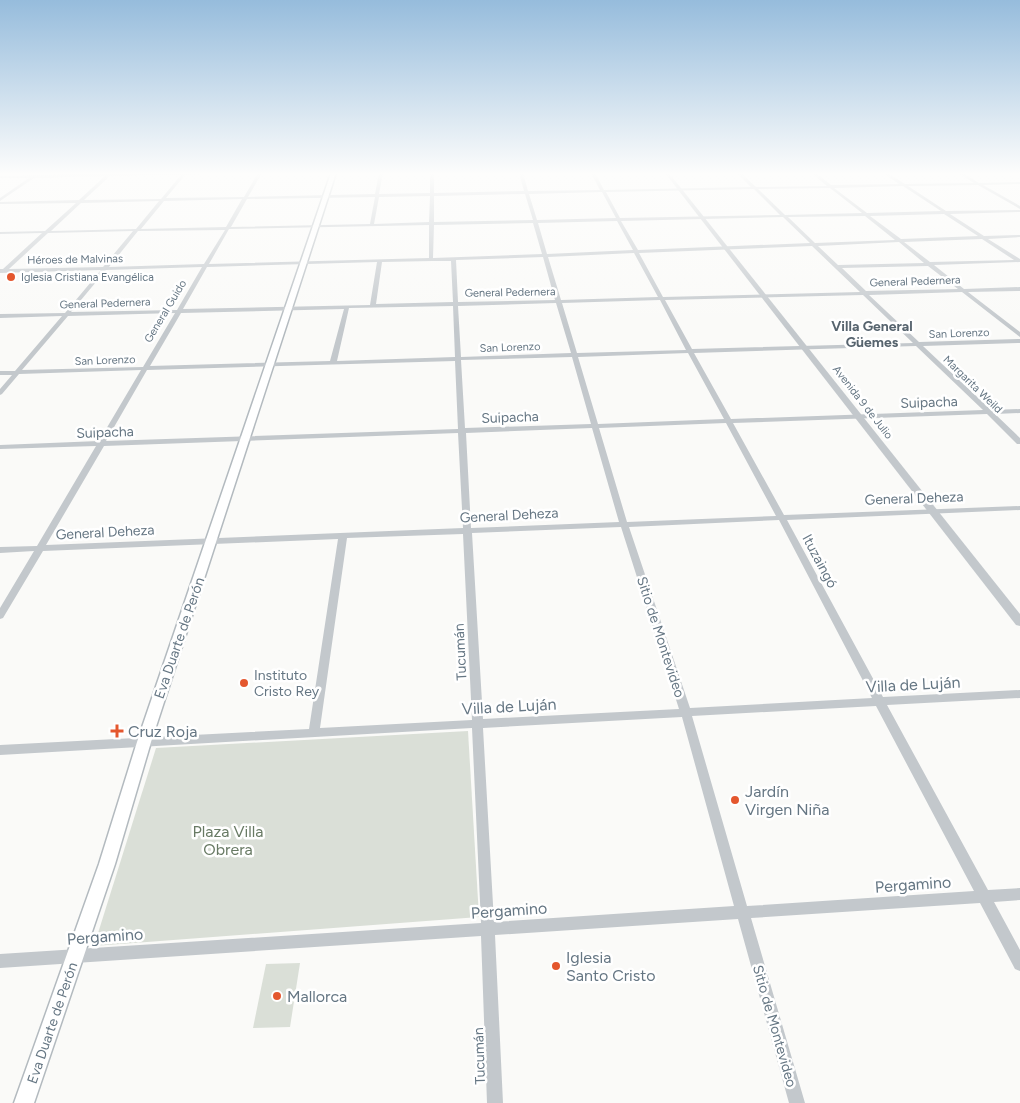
<svg xmlns="http://www.w3.org/2000/svg" width="1020" height="1103" font-family="Figtree,sans-serif">
  <rect width="100%" height="100%" fill="#fafaf8"/>
  <!-- green -->
  <g fill="#dadfd7">
    <path d="M468 731 479 917 94 946 156 748Z"/>
    <path d="M300 963 290 1027 253 1028 266 964Z"/>
  </g>
  <g fill="none" stroke-linecap="round" stroke-linejoin="round">
    <!-- secondary casing -->
    <g stroke="#b3babf" stroke-width="3">
      <path id="secondary" d="M331 173H336L151 742 115 864 34 1103H14L99 864 137 742Z"/>
    </g>
    <!-- minor -->
    <path fill="#c3c8cc" fill-rule="evenodd" d="M109 173H236L185 175 166 198 244 197 258 173H262L248 197 375 194 379 173H383L379 194 430 193V173H434V193L524 191 519 173H523L528 191 600 190 591 173H595L604 190 751 187 737 173H741L756 187 827 186 811 173H816L831 185 899 184 883 173H888L905 184 974 183 958 173H963L979 183 1020 182V184L983 185 1020 206V209L978 185 908 186 946 211 1020 210V212L950 214 984 236 1020 235V237L988 239 1020 259V262L934 265 964 289 1020 287V291L968 292 1020 332V337L962 292 869 295 919 342 1020 339V343L923 346 991 410 1020 409V413L995 414 1020 438V444H1017L987 414 733 423 784 515 1020 506V510L787 520 883 697 1020 690V698L887 705 988 890 1020 888V900L994 902 1020 950V971L1015 969 980 903 751 918 805 1103H789L738 919 495 935 503 1103H487L481 936 0 968V954L481 923 472 728 0 755V745L309 729 338 539 43 551 3 618 0 619V608L34 551 0 553V547L37 546 96 446 0 449V445L99 441 141 370 19 374 2 394 0 395V389L12 375H0V371H15L62 316 0 318V314L65 313 101 270 0 273V269H3L42 233 0 234V232L45 231 76 203 0 204V202L79 200 105 176 34 178 0 201V198L29 178H0V176ZM181 175 161 199 84 200 110 176ZM903 186 941 211 867 213 834 188ZM830 188 862 213 785 215 758 189ZM754 189 780 215 620 218 606 192ZM602 192 616 218 537 220 529 194ZM525 194 533 220 434 222V196ZM430 196 429 222 374 224 379 197ZM375 197 370 224 231 227 247 199ZM242 199 226 227 141 229 164 201ZM159 201 136 229 51 231 81 203ZM944 214 978 236 901 239 870 216ZM865 216 895 240 815 243 788 217ZM783 217 810 243 638 250 621 221ZM617 221 633 250 547 254 538 223ZM533 223 542 254 433 258 434 225ZM429 225V258L209 264 229 229ZM225 230 204 264 109 267 138 231ZM133 231 103 267 9 269 48 233ZM982 239 1014 260 930 262 904 242ZM899 242 924 263 838 265 818 246ZM812 246 860 292 663 297 639 253ZM634 253 658 297 561 300 548 257ZM543 257 555 300 458 302 456 260ZM433 261H451L453 302 376 304 382 262ZM377 262 370 305 183 309 207 267ZM928 266 958 289 866 291 842 268ZM202 267 177 310 71 312 106 270ZM863 295 913 343 692 349 665 300ZM660 300 686 350 577 353 562 303ZM556 303 571 353 461 357 458 306ZM453 306 455 357 337 361 349 308ZM344 309 330 361 150 366 181 313ZM175 313 143 367 22 370 68 316ZM916 346 983 410 731 419 694 353ZM688 353 724 419 598 424 578 357ZM572 357 591 424 465 428 461 360ZM455 361 458 429 106 441 147 370ZM726 423 776 516 627 522 599 428ZM592 428 619 522 471 528 466 433ZM458 433 463 528 46 545 104 446ZM779 520 872 698 690 708 629 527ZM621 527 679 709 483 719 472 533ZM463 534 472 720 320 728 347 538ZM876 706 974 891 747 906 692 716ZM682 717 734 906 494 922 483 728Z"/>
    <!-- tertiary -->
    <path fill="#c3c8cc" fill-rule="evenodd" d="M665 173H669L1020 614V626L1016 625Z"/>
    <!-- secondary -->
    <use href="#secondary" fill="#fff" fill-rule="evenodd"/>
  </g>
  <!-- sky -->
  <linearGradient id="sky" x2="0" y2="1"><stop stop-color="#96bcdc"/><stop offset="0.53" stop-color="#fdfdfc"/><stop offset="1" stop-color="#fdfdfc" stop-opacity="0"/></linearGradient>
  <rect width="1020" height="328" fill="url(#sky)"/>
  <!-- markers -->
  <g fill="#e4572e" stroke="#fff" stroke-width="2">
    <circle cx="11" cy="277" r="5"/>
    <circle cx="244" cy="683" r="5"/>
    <path d="M114.5 723.5h5v5h5v5h-5v5h-5v-5h-5v-5h5z"/>
    <circle cx="735" cy="800" r="5"/>
    <circle cx="556" cy="966" r="5"/>
    <circle cx="277" cy="996" r="5"/>
  </g>
  <g text-anchor="middle" stroke-width="5" stroke-linejoin="round" paint-order="stroke">
    <!-- far-street labels -->
    <g font-size="11" fill="#657683" stroke="#fff">
      <text transform="translate(75 259) rotate(-1)" y="4">Héroes de Malvinas</text>
      <text transform="translate(915 281) rotate(-2)" y="4">General Pedernera</text>
      <text transform="translate(510 292) rotate(-1)" y="4">General Pedernera</text>
      <text transform="translate(105 303) rotate(-2)" y="4">General Pedernera</text>
      <text transform="translate(165 311) rotate(-59)" y="4">General Guido</text>
      <text transform="translate(959 333) rotate(-2)" y="4">San Lorenzo</text>
      <text transform="translate(510 347) rotate(-2)" y="4">San Lorenzo</text>
      <text transform="translate(105 360) rotate(-2)" y="4">San Lorenzo</text>
      <text transform="translate(973 384) rotate(44)" y="4">Margarita Weild</text>
      <text transform="translate(863 402) rotate(52)" y="4">Avenida 9 de Julio</text>
    </g>
    <!-- far-poi labels -->
    <g font-size="11" fill="#657683" stroke="#fff" text-anchor="start">
      <text x="21" y="281">Iglesia Cristiana Evangélica</text>
    </g>
    <!-- far-quarter labels -->
    <g font-size="14" font-weight="bold" fill="#57646e" stroke="#fff">
      <text x="872" y="331">Villa General<tspan x="872" dy="16">Güemes</tspan></text>
    </g>
    <!-- street labels -->
    <g font-size="14" fill="#657683" stroke="#fff">
      <text transform="translate(929 402) rotate(-2)" y="5">Suipacha</text>
      <text transform="translate(510 417) rotate(-2)" y="5">Suipacha</text>
      <text transform="translate(105 432) rotate(-2)" y="5">Suipacha</text>
      <text transform="translate(914 498) rotate(-2)" y="5">General Deheza</text>
      <text transform="translate(509 515) rotate(-3)" y="5">General Deheza</text>
      <text transform="translate(105 532) rotate(-3)" y="5">General Deheza</text>
      <text transform="translate(820 561) rotate(62)" y="5">Ituzaingó</text>
      <text transform="translate(661 637) rotate(72)" y="5">Sitio de Montevideo</text>
      <text transform="translate(179 638) rotate(-71)" y="5">Eva Duarte de Perón</text>
      <text transform="translate(460 652) rotate(-93)" y="5">Tucumán</text>
      <text transform="translate(52 1023) rotate(-71)" y="5">Eva Duarte de Perón</text>
      <text transform="translate(775 1026) rotate(74)" y="5">Sitio de Montevideo</text>
      <text transform="translate(479 1056) rotate(-92)" y="5">Tucumán</text>
    </g>
    <!-- poi labels -->
    <g font-size="14" fill="#657683" stroke="#fff" text-anchor="start">
      <text x="254" y="680">Instituto<tspan x="254" dy="16">Cristo Rey</tspan></text>
    </g>
    <!-- near-street labels -->
    <g font-size="16" fill="#657683" stroke="#fff">
      <text transform="translate(913 684) rotate(-3)" y="6">Villa de Luján</text>
      <text transform="translate(509 706) rotate(-3)" y="6">Villa de Luján</text>
      <text transform="translate(913 884) rotate(-4)" y="6">Pergamino</text>
      <text transform="translate(509 910) rotate(-4)" y="6">Pergamino</text>
      <text transform="translate(105 936) rotate(-4)" y="6">Pergamino</text>
    </g>
    <!-- near-poi labels -->
    <g font-size="16" fill="#657683" stroke="#fff" text-anchor="start">
      <text x="128" y="737">Cruz Roja</text>
      <text x="745" y="797">Jardín<tspan x="745" dy="18">Virgen Niña</tspan></text>
      <text x="566" y="963">Iglesia<tspan x="566" dy="18">Santo Cristo</tspan></text>
      <text x="287" y="1002">Mallorca</text>
    </g>
    <!-- near-park labels -->
    <g font-size="16" fill="#687a64" stroke="#fff">
      <text x="228" y="837">Plaza Villa<tspan x="228" dy="18">Obrera</tspan></text>
    </g>
  </g>
</svg>
